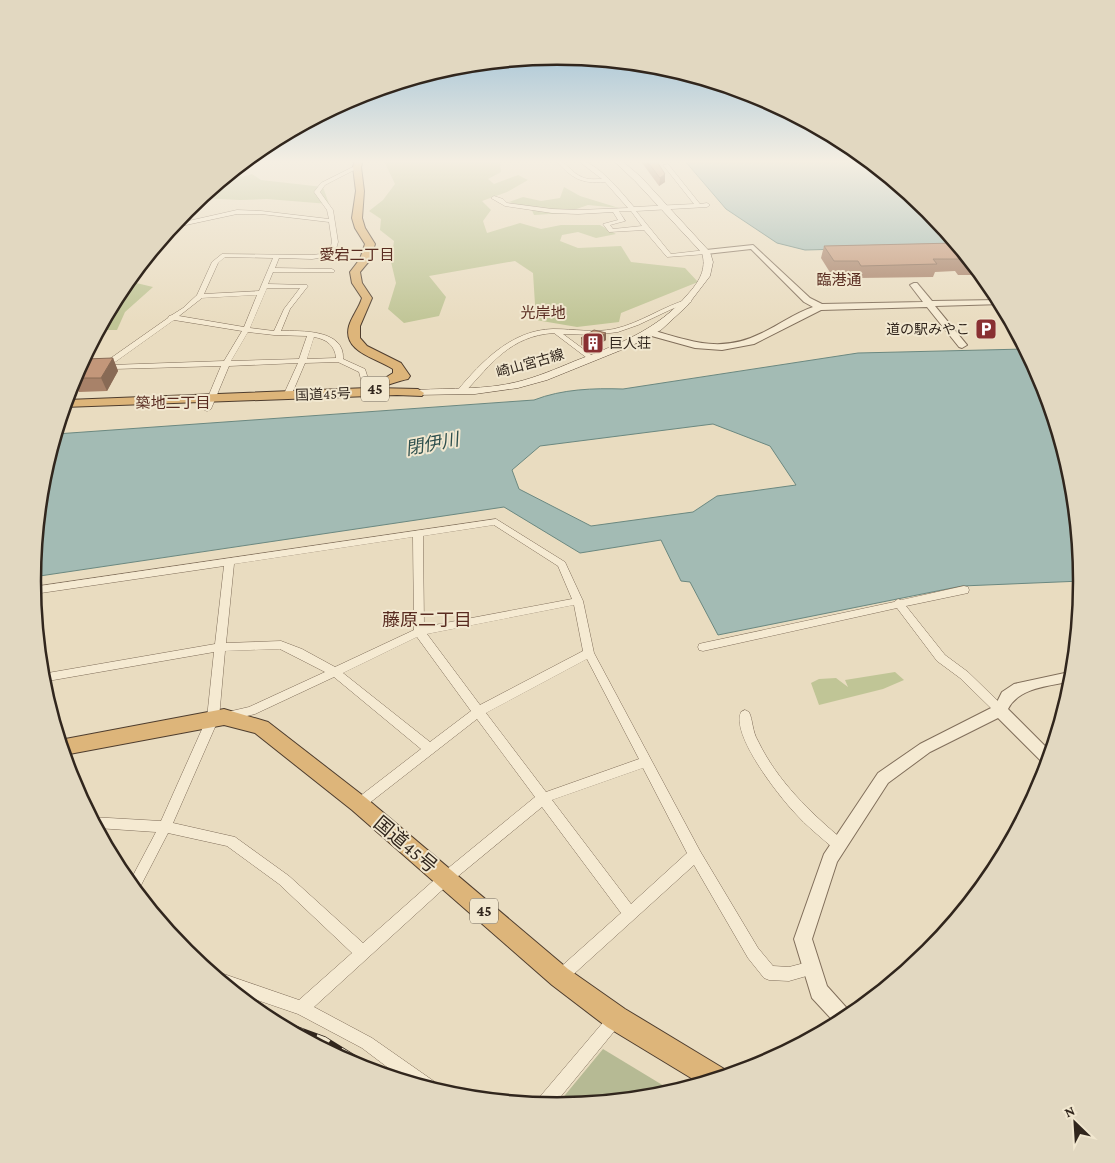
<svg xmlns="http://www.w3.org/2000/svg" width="1115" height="1163" font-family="'Crimson Pro','Noto Sans JP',serif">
  <rect width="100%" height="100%" fill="#e9dcc0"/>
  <!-- green -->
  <g fill="#c0c596">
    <path d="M247 160H261L244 169 241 177 252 174 261 180 323 187 329 204 267 199 240 200 202 198Z"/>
    <path d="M388 160H500L501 172 488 179 494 184 518 175 528 180 507 192 482 201 491 210 483 221 487 233 520 223 541 229 561 225H600L616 234 596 238 578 232 562 235 560 241 578 248 621 246 631 262 685 268 698 282 621 313 619 322 577 327 536 320 533 273 515 261 429 276 446 297 439 316 404 323 388 309 396 283 391 262 394 241 380 230 381 219 369 211 383 200 395 184 385 163Z"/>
    <path d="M564 187 580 196 619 208 588 205 565 213 534 215 531 208 509 202 523 197 541 201 560 198Z"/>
    <path d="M128 281 153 287 125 312 117 330H100L121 290Z"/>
    <path d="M895 672 904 680 883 689 819 705 811 683 819 679 836 678 848 687 845 680Z"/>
  </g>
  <!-- cemetery -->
  <path fill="#b6ba94" d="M603 1049 674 1092 660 1096 556 1106Z"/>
  <!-- water -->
  <g fill="#a3bbb4" stroke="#6b8880" fill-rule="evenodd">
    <path d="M868 160 929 210 958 246 805 250 777 243 726 209 685 161Z"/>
    <path d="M1025 349 1043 381 1072 479 1082 581 962 586 718 635 690 582 681 581 661 540 580 553 504 507 33 577 43 479 56 434 534 400C562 389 594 388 623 389L858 353ZM713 424 770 446 796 485 717 496 693 512 591 526 519 489 512 470 540 446Z"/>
  </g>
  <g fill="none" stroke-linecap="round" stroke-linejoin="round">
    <!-- minor casing -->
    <g stroke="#806e5a" stroke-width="1">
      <g id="minor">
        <path d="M555 160C566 160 571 173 582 177 588 180 595 179 602 179L577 160C596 160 622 193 634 207L694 204 663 165 668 164 700 204 707 203 710 205 707 207 636 211 671 254 706 250 709 252 706 254 667 257 644 230 609 232 603 224 618 220 613 212 578 214 552 213 505 206 491 198 494 196 503 199 507 203 552 209 578 210 628 208 605 182C580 184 572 178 555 160ZM619 211H631L642 226 613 229 610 225 625 221Z"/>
        <path d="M355 166 360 167 325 185 320 192 333 210 338 242 334 256 312 259 279 258 275 268 332 269 335 271 334 272H273L268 284 307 285 308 286 290 309 281 331C301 331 345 329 343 359L365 369 370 385 369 387H363L359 372 338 362 305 363 291 396 287 398 283 396 298 363 229 366 211 409 207 411 203 409 221 366 78 370 80 366 101 365 168 318 169 316 172 315 183 308 197 295 212 262 222 254 312 255 329 253 332 242 329 222 261 214H237L172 228 175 224 237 210 261 211 329 219 327 210 314 192 321 183ZM225 257 273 258 259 291 204 294 218 263ZM267 288H300L284 309 274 331 250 328ZM257 295 244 327 179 316 202 298ZM174 320 242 331 224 361 111 365ZM248 332 274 335 307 336 299 359 231 361ZM314 337C326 339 335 345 336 358L307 359Z"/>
        <path d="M689 299 692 301 691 302 672 309 638 325 618 332 594 335 563 334 594 357 595 359 591 361 554 333C510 336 492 363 464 393H458L457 391C482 361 512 330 553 329 574 329 594 333 614 329 641 323 663 306 689 299Z"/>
        <path d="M496 519 565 562 583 601 594 653 700 851 758 948 773 966 789 967 812 961 817 963 819 968 817 973 789 981 769 980 764 978 748 958 694 865 565 982 560 984 555 982 553 977 555 972 621 913 542 807 451 882 314 1007 372 1038 435 1082 437 1088 436 1091 407 1082 362 1048 298 1014 234 992 213 974 218 972 299 1000 352 953 279 884 227 846 168 833 137 893 129 883 156 832 97 828 91 817 161 821 207 718 214 652 42 682V674L215 644 224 566 34 594 33 587ZM494 525 558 566 572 599 424 627 423 536ZM413 537 414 630 335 667 302 649 281 641 226 643 234 564ZM574 605 583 651 480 705 427 634ZM417 637 471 711 430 742 343 673ZM280 649 325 672 249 707 223 713 221 716 223 719 227 721 255 714 334 677 421 749 355 800 353 804 355 808 359 810 363 808 477 719 535 797 441 874 363 943 289 876 235 837 173 823 219 718 225 651ZM587 659 639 759 546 792 486 713ZM643 768 687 853 631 904 552 800Z"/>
        <path d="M964 586 968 587 969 590 968 593 906 606 945 655 968 672 1004 707 1006 710 1004 713 1000 715 996 713 960 678 937 661 897 608 703 651 699 650 698 647 699 644 703 643 894 602 898 599 901 600Z"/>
        <path d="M745 710 749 712C753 720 752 731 758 741 778 782 810 812 844 841L846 845 844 849 839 851 834 849C821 837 806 826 794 812 779 796 730 734 741 712Z"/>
        <path d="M616 1010 621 1013 624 1018 621 1023 553 1106 536 1104 538 1099 611 1013Z"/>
      </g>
    </g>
    <!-- tertiary casing -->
    <g stroke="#806e5a" stroke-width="2">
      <g id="tertiary">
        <path d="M753 245 810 298 822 304 923 302 910 285 914 283H917L932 301 999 300 1002 304 935 306 967 345 962 348 959 347 927 307 821 310 754 344 722 350 695 348 648 335 647 333 651 330C692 341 720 354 762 333 779 325 795 313 813 307L804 302 751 249 706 254 702 252 706 250Z"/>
        <path d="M1074 671 1073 681C1051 686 1019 687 1008 709L1052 753 1048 766 1044 764 998 718 930 752 888 783 837 862 812 939 827 986 853 1015 837 1025 812 998 794 939 824 854 878 773 920 744 995 706 1002 692 1014 684Z"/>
      </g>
    </g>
    <!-- secondary casing -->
    <g stroke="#624f3d" stroke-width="1">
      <path id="secondary" d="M613 160H621L641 177 710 252 713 262 710 276 687 306 661 330 631 346 547 380 518 388 475 394 414 395 413 393 414 391 418 390C451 388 485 390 517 382 537 377 556 369 575 361 617 345 658 330 688 294 699 282 707 269 702 253L635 181Z"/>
    </g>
    <!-- trunk casing -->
    <g stroke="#4e3d2e" stroke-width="2">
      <g id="trunk">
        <path d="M355 160H363L361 167 364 191 362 218 365 228 375 244 370 260 360 272 362 283 372 298 360 326V338L367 346 401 363 410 376 408 379C397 381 387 386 375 388L418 389 424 393 422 396 397 395 64 407 67 400 368 388 364 385 366 382 382 380 393 373V369C377 358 342 352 349 326 352 316 359 308 362 298L352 283 350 272 360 259 365 244 355 228 352 218 356 191 353 167Z"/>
        <path d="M224 709 268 722 366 798 568 969 625 1009 726 1070 728 1076 701 1084 607 1027 552 985 352 810 255 733 224 725 64 755 60 740Z"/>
      </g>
    </g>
    <!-- minor -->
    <use href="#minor" fill="#f5ead2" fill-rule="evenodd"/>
    <!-- tertiary -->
    <use href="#tertiary" fill="#f5ead2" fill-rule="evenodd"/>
    <!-- secondary -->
    <use href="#secondary" fill="#f5ead2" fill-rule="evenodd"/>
    <!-- trunk -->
    <use href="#trunk" fill="#ddb57a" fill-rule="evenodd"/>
    <!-- rail casing -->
    <g stroke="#31261d" stroke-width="6">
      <path id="rail" d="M264 1017 324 1039 379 1073"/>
    </g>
    <!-- rail -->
    <use href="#rail" stroke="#f1e7cf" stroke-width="4.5" stroke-dasharray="14" stroke-linecap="butt"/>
  </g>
  <!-- wall -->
  <g fill="#a88269">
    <path d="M640 160H662V162H657L665 182 659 186Z"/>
    <path d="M956 243 982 275H958L955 271 935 272 933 277 858 278 855 273 831 274 821 258 824 246Z"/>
    <path d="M606 333V340L590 350 581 345V338Z"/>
    <path d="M113 358 118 371 107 391 79 392 73 379 77 372Z"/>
  </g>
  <!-- shaded-wall -->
  <g fill="#886a55">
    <path d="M665 174V182L659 186 660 178Z"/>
    <path d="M606 333V340L590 350V344Z"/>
    <path d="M113 358 118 371 107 391 101 378Z"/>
  </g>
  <!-- building -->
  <g fill="#c3977a" stroke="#886a55">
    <path d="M646 160H656L665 174 660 178Z"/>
    <path d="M956 243 972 263H962L959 259H933L937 264 861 266 858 261H834L824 246Z"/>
    <path d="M594 330 606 333 590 344 581 338Z"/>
    <path d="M113 358 101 378H74L85 359Z"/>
  </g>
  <!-- sky -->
  <linearGradient id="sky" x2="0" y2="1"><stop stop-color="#8cb7d3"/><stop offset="0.5" stop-color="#f5efe3"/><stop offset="1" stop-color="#f5efe3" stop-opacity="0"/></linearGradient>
  <rect width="1115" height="323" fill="url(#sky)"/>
  <!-- icons -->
  <defs>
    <g id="parking-square" transform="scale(1.125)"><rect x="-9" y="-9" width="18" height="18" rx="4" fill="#893032" stroke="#f1e7cf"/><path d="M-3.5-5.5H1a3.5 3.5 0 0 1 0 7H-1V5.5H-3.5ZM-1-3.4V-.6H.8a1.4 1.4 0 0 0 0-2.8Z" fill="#fff"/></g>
    <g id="building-square" transform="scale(1.125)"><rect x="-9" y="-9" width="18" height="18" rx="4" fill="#893032" stroke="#f1e7cf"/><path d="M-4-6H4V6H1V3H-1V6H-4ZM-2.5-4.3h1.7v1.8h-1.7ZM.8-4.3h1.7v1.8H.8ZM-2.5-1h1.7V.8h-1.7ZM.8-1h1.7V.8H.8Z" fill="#fff"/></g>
  </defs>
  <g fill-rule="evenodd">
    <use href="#parking-square" x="986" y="329"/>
    <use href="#building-square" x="593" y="343"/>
  </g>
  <g text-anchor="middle" stroke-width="4" stroke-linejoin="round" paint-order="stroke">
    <!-- far-poi labels -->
    <g font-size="14" fill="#31261d" stroke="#f1e7cf" text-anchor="end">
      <text x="970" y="334">道の駅みやこ</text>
      <text x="609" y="348" text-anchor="start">巨人荘</text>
    </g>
    <!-- far-street labels -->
    <g font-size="14" fill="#31261d" stroke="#f1e7cf">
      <text transform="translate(530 363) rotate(-16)" y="5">崎山宮古線</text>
      <text transform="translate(323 394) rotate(-2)" y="5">国道45号</text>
    </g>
    <!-- far-neighbourhood labels -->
    <g font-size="15" fill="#592c21" stroke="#f1e7cf">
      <text x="357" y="260">愛宕二丁目</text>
      <text x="839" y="285">臨港通</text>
      <text x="543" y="318">光岸地</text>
      <text x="173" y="408">築地二丁目</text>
    </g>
    <!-- shield labels -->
    <g fill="#f1e7cf" stroke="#6b6052" stroke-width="1">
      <rect x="361" y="376.5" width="28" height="25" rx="4"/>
      <rect x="470" y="898.5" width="28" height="25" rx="4"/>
    </g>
    <g font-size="15" font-weight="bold" fill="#31261d">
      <text x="375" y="394">45</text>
      <text x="484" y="916">45</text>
    </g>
    <!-- water labels -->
    <g font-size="18" font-style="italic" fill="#2d4f4d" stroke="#f1e7cf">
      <text transform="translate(432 444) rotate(-11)" y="6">閉伊川</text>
    </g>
    <!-- neighbourhood labels -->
    <g font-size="18" fill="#592c21" stroke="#f1e7cf">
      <text x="427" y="626">藤原二丁目</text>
    </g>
    <!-- near-street labels -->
    <g font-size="19" fill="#31261d" stroke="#f1e7cf">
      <text transform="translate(406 844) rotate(40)" y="7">国道45号</text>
    </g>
  </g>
  <!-- crop -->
  <path d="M0 0H1115V1163H0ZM41 581a516 516 0 1 1 1032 0a516 516 0 1 1-1032 0Z" fill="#e2d8c1" fill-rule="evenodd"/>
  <path fill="none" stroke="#31261d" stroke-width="2.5" d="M41 581a516 516 0 1 1 1032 0a516 516 0 1 1-1032 0Z"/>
  <!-- north arrow -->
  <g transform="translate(1075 1123) rotate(335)" stroke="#f1e7cf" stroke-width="4" paint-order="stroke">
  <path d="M0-4L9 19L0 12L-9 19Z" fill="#31261d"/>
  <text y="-8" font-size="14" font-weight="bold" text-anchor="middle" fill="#31261d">N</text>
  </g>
</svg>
